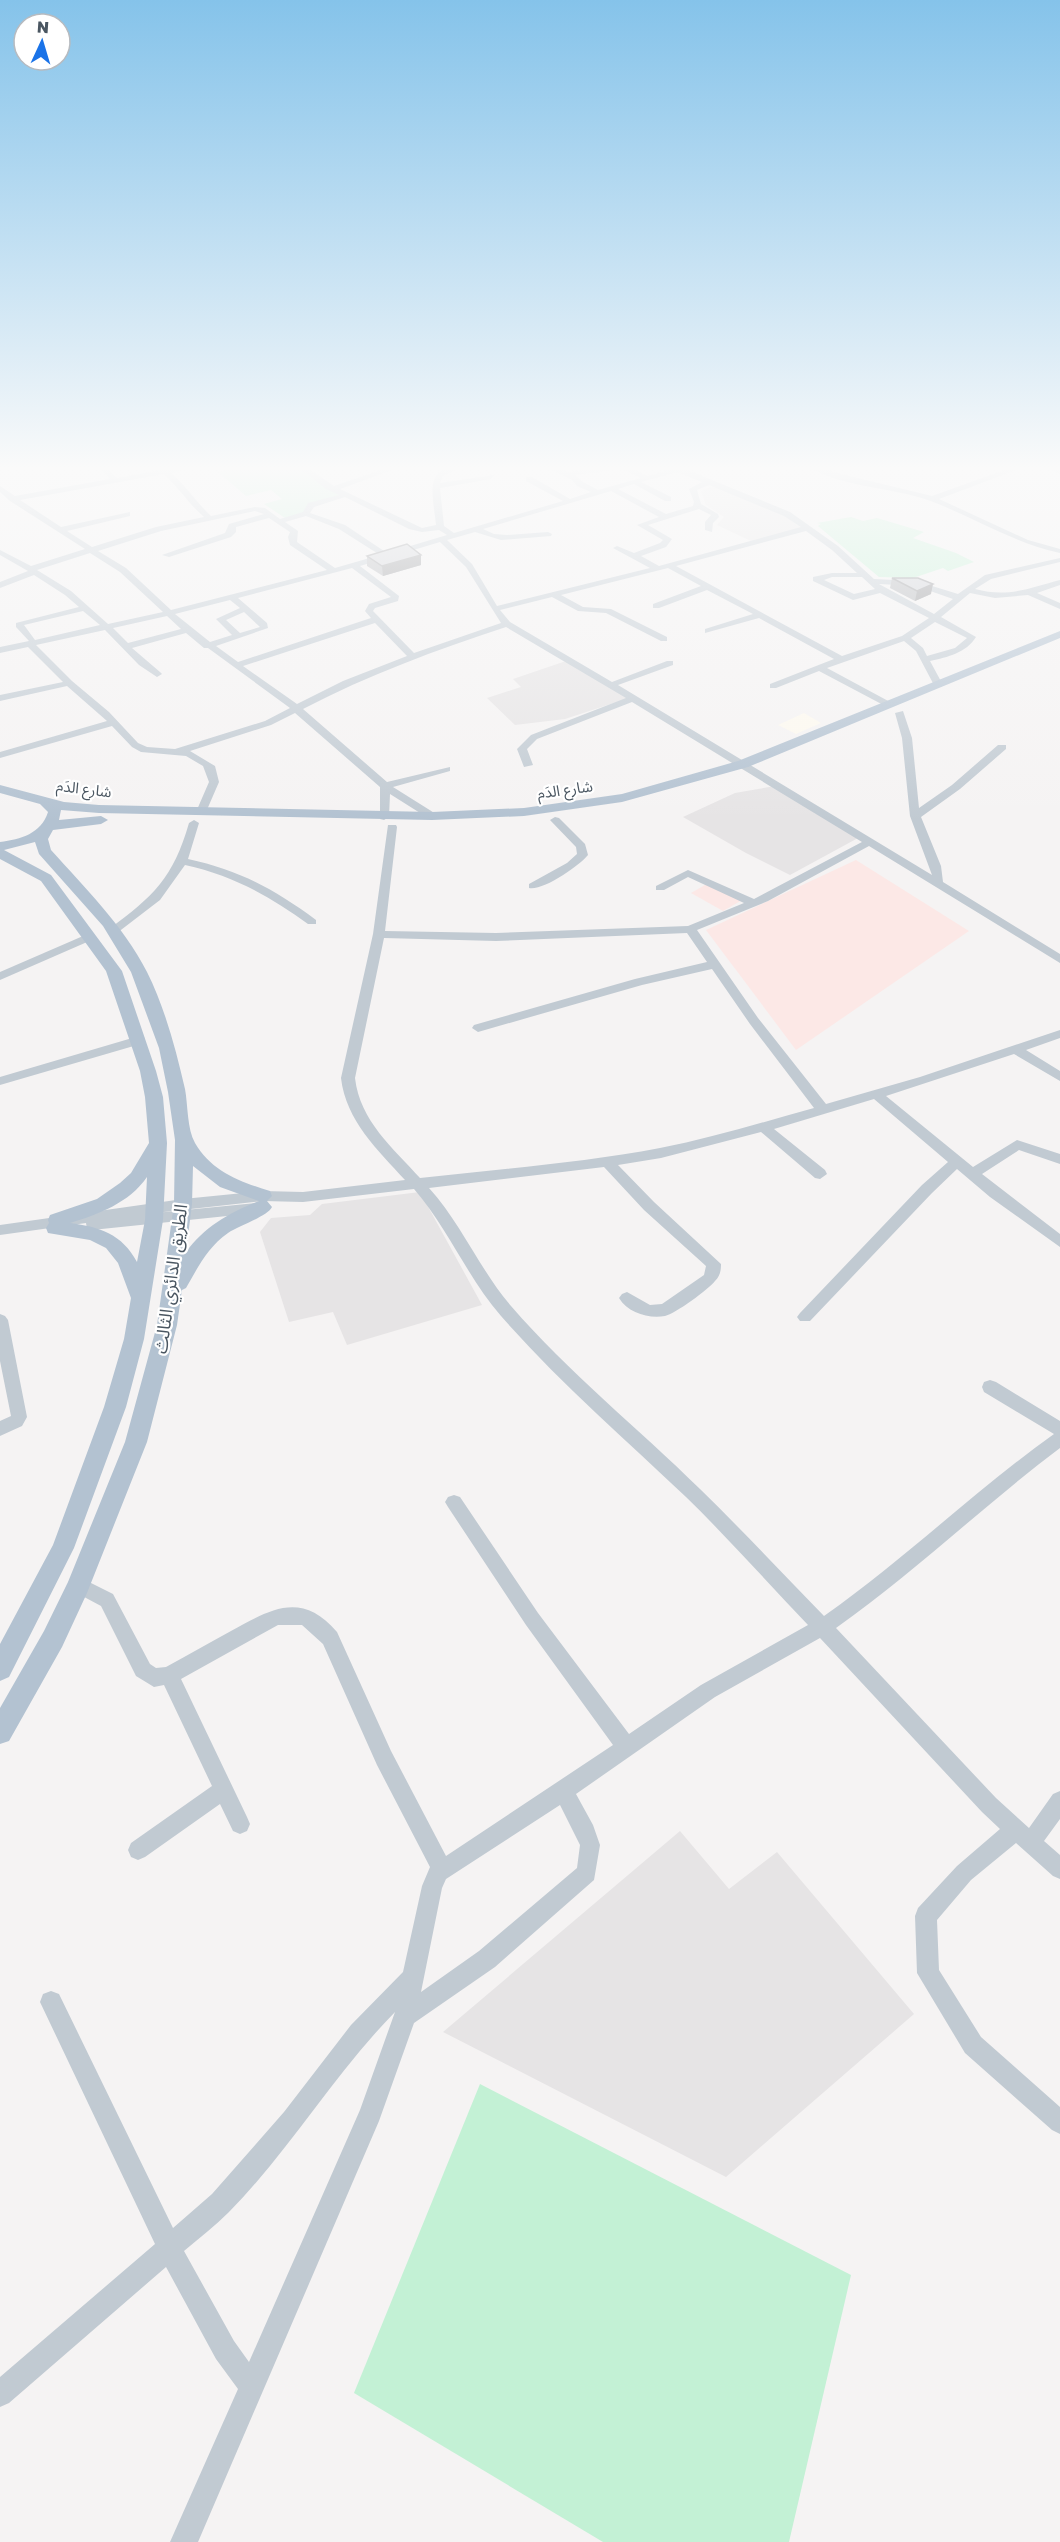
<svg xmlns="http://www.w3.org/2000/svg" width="1060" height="2542" font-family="'Golos Text','Noto Sans Arabic',sans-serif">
  <rect width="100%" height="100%" fill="#f5f3f3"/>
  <!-- commercial -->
  <path fill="#fdf9ef" d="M804 713 821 723 796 734 778 725Z"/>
  <!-- education -->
  <g fill="#e6e4e5">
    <path d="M716 485 784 513 802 525 801 528 753 542 717 525 724 517 706 505 701 491Z"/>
    <path d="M566 661 629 698 565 719 515 725 487 698 521 687 513 679Z"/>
    <path d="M775 786 858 838 790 875 746 853 683 817 735 793Z"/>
    <path d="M420 1192 482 1305 347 1345 333 1312 289 1322 260 1232 271 1218 310 1215 322 1204Z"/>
    <path d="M680 1831 729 1889 777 1852 914 2014 726 2177 443 2032Z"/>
  </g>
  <!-- medical -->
  <g fill="#fce8e6">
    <path d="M856 860 969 931 796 1050 706 930Z"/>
    <path d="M712 881 744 899 723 911 691 893Z"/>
  </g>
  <!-- green -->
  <g fill="#c3f1d5">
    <path d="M243 465H297L341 495 312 504 308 512 285 518 264 504 282 499 271 490 246 496 218 472Z"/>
    <path d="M851 517 863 521 877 518 924 532 913 538 956 553 974 562 948 571 943 568 913 578 879 577 818 526 821 524 817 523Z"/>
    <path d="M480 2084 851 2275 789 2542H603L354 2393Z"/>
  </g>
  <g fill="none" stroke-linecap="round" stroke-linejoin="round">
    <!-- minor -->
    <g fill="#c1cad2" fill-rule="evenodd">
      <path d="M97 465H104L117 478 188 465H204L171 473C186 486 196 502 211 516L255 507 265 508 280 519 303 512 308 503 339 495 326 489 295 465H303L334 486 395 465H406L340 489 422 528 436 525C433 494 422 465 465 465L443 476 440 483 494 475 491 479 440 488 444 526 454 533 563 501 526 481V477H532L570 499 591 492 577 486 572 480 542 465H551L567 472 624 465 648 476 684 465H695L685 469 790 512 838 546 874 579 916 581 958 594 985 575 1060 558V562L991 579 975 589C1007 598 1030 588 1060 580V585L1037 593 1060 603V609L1028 595 995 598 970 593 941 617 976 637C966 653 948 657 930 661L943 685 941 687H935L916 651 904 641 827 668 892 703 894 705 889 708 819 671 776 688H770V684L834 659 759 618 705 633V629L753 614 707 590 659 608H653V604L701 586 668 568 561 595 583 607 611 609 667 637V641H661L606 613 578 611 552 597 500 610 510 622 612 682 667 661H673V665L618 685 932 875 910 816 902 738 895 713 903 711 912 738 919 808 952 785 998 745H1006V749L960 789 921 817 941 866 943 882 1060 954V963L869 846 768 901 697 930 758 1018 826 1104 920 1077 1060 1030V1038L1026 1050 1060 1071V1081L1014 1054 886 1096 973 1167 1017 1140 1060 1154V1164L1019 1150 982 1174 1060 1234V1247L990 1197 957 1169 932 1193 810 1321H800L797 1317 800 1313 922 1185 948 1162 874 1099 774 1129 825 1170 827 1174 820 1179 815 1178 761 1132 661 1158 618 1165 654 1202 721 1264C721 1271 720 1276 715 1281 709 1289 675 1314 665 1316 649 1319 628 1313 619 1298L622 1294 627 1292 650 1305 662 1304 704 1275 706 1266 644 1210 604 1167 429 1188C461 1223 480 1270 511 1306 569 1373 638 1428 700 1489 742 1530 783 1574 824 1616 904 1560 974 1491 1054 1434L984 1392 982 1387 984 1382 990 1380 996 1382 1060 1421V1448C983 1506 914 1573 836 1628L996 1798 1029 1828 1053 1794 1060 1791V1819L1044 1841 1060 1855V1879L1053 1876 1016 1843 971 1880 937 1920 939 1970 981 2037 1060 2107V2134L1052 2130 965 2053 917 1973 915 1916 918 1908 957 1866 1000 1829 982 1812 820 1638 715 1697 576 1794 593 1825 600 1845 594 1880 495 1967 414 2023 379 2121 198 2542H170L238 2389 216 2359 166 2267 9 2403 0 2407V2377L155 2244 40 2002 43 1994 51 1991 59 1994 173 2228 212 2194 284 2112 351 2025 403 1972 422 1886 430 1867 377 1765 323 1644 302 1625H278L181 1679 247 1817 250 1824 247 1831 240 1834 233 1831 220 1804 145 1857 138 1860 131 1857 128 1850 131 1843 212 1786 164 1685 154 1687 136 1676 101 1606 73 1591 70 1585 73 1579 79 1577 113 1594 150 1664 156 1668 166 1667C188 1655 209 1643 231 1631 270 1610 301 1590 337 1632L391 1751 446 1856 613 1745 526 1625 448 1507 445 1502 448 1497 454 1495 460 1497 538 1613 629 1734 701 1685 808 1625C768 1583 728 1538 686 1497 624 1438 558 1381 501 1316 467 1277 448 1228 414 1189L303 1202 263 1201 155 1213 256 1203 263 1208 256 1213 92 1230 87 1229 86 1223 0 1235V1225L183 1199 263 1191 303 1192 405 1180C378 1150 346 1121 341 1078L373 934 388 825H396L397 827 385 931 496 933 688 926 744 903 688 877 664 890H656V886L688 870 754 899 862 842 632 702 537 739 527 749 533 765 524 767 517 749 531 735 626 698 506 627C436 650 368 675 303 709L387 782 450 767V771L393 787 436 814V818H428L390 794 389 817 384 820 380 819V787L295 713 271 725 190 751 215 766 219 782 206 812 201 815 196 812 209 782 203 766 186 756 141 752 132 747 112 726 0 758V752L107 721 67 686 0 701V695L63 682 28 647 0 653V647L29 641 16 627V623L79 607 65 595 34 575 0 588V582L28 571 0 555V550L31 566 85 549 10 501 0 492V486L15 496 110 479ZM622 469 641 478 598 490 583 482 575 475ZM677 472 702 482 689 489 694 502 693 506 666 514 618 489 634 484 665 501H671V497L641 482ZM164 474C179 488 189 504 204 517L156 527 92 547 67 531 130 516V512L61 527 20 500ZM709 485 784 516 801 527 659 566 641 556 666 547 672 539 648 525 699 509 711 515 705 522V530L712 532 713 523 719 517 718 514 701 504 697 490ZM611 491 659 517 637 525 663 540 660 543 634 553 617 546 613 548 650 568 497 606 472 564 447 540 475 532 501 540 551 536 552 534 548 532 507 535 494 534 483 529ZM345 497 409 529 422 532 439 530 447 535 387 553 345 525 310 513 314 507ZM255 511 264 514 229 524 225 533 162 555 169 557 231 537 236 532V527L269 518 290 532 288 537 290 545 327 570 171 610 126 568 98 551 161 531ZM306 516 339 529 380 555 335 568 297 542 298 531 285 522ZM806 531 832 550 857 573H832L813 577V581L853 600 880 593 929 618 902 636 842 656 676 566ZM440 542 466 567 501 623 414 653 373 611 375 608 398 601 399 596 360 566ZM90 553 120 572 163 612 108 624 71 591 37 570ZM352 568 391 597 369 604 365 611 371 618 238 662 216 646 268 628 267 623 238 598ZM832 577H862L875 589 854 594 824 580ZM879 584 916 586 953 599 934 614ZM230 600 240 608 216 619 232 635 210 642 175 614ZM83 611 100 625 35 640 24 625ZM244 612 260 627 240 633 226 620ZM167 616 181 629 128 643 113 628ZM935 622 967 638 955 648 927 656 923 648 911 638ZM375 623 407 656 343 681 297 704 243 666ZM105 630 139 665 157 677 162 674 160 672 132 648 186 633 204 648H208L290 708 265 721 175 749 147 747 138 743 109 712 72 681 36 645ZM687 933 707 962 635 979 474 1025 472 1028 478 1032 642 985 712 969 750 1024 814 1108C763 1122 712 1138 660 1148 581 1163 500 1169 420 1178 393 1148 360 1121 355 1078L384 938 496 941ZM560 1805 580 1845 577 1868 479 1951 421 1992 442 1888 446 1879ZM395 2012 360 2110 249 2362 234 2341 184 2251C199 2238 215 2226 229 2212 290 2150 334 2074 395 2012Z"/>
      <path d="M806 465H816L841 474 932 496 1019 465H1029L939 499 1028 540 1060 549V553C1013 543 974 517 928 500 891 487 838 487 806 465Z"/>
      <path d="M1038 465H1048L1060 470V474Z"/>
      <path d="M555 817 559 818 585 844 588 855C579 866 543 891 529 888V884L567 863 577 854 576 847 550 820Z"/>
      <path d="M194 820 199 823 188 859C239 870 274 889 316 920V924H308C269 896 232 875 185 865L160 900 117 933H109V929C154 896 173 878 189 823Z"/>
      <path d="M90 933 96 937 94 939 0 980V972Z"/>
      <path d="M139 1036 144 1037 145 1040 144 1043 0 1085V1077Z"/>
      <path d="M0 1314 5 1316 8 1320 27 1417 22 1426 0 1436V1421L11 1416 0 1361Z"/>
    </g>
    <!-- major -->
    <path fill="#b3c2d1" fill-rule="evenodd" d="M1060 631V638L748 767 622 802 524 816 432 820 99 813 61 810 59 820 101 816 108 820 101 824 53 830 48 839 51 850C85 888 123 925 147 972 165 1008 176 1050 185 1089 188 1105 187 1129 195 1143 211 1171 240 1182 270 1191L272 1196 267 1201 272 1207C267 1217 239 1225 228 1233 208 1247 198 1267 186 1288L182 1290 177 1325 147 1442 87 1593 62 1647 9 1741 0 1744V1708L44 1631 68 1582 125 1442 157 1325 174 1204 175 1140 168 1092 159 1048 131 972 103 926 39 854 35 842 4 850 51 875 122 971 156 1071 163 1097 167 1143 163 1220 144 1339 126 1407 74 1548 9 1677 0 1681V1644L53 1545 104 1407 124 1339 131 1298 118 1263 106 1248 90 1240 48 1233 46 1228 49 1223 48 1220 50 1215 97 1199 120 1183 131 1173 149 1143 145 1097 140 1071 106 971 41 881 0 859V842C21 839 41 834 48 812L40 804 0 793V785L64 802 99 805 432 812 524 808 622 794 738 761ZM193 1166 220 1187 259 1201C230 1212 204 1227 186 1252L192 1204ZM147 1177 145 1220 137 1262C122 1234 100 1227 70 1223 99 1214 129 1203 147 1177Z"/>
  </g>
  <!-- wall -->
  <g fill="#b0b2b7">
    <path d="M367 556 421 565 383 576 367 566Z"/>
    <path d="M892 578 931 594 915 601 890 588Z"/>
  </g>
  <!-- shaded-wall -->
  <g fill="#909195">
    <path d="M421 555V565L383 576 382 566Z"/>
    <path d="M933 584 931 594 915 601 917 591Z"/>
  </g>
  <!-- building -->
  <g fill="#cdcfd5" stroke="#909195" stroke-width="1.5">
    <path d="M407 544 421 555 382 566 367 556Z"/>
    <path d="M892 578H918L933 584 917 591Z"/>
  </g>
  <!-- sky -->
  <linearGradient id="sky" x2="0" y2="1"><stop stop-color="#85c3ea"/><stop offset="0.57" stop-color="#fafafa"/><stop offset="1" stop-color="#fafafa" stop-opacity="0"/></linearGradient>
  <rect width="1060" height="821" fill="url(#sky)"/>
  <g text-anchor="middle" stroke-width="4.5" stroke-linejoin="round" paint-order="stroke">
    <!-- far-street labels -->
    <g font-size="15" fill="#4a5661" stroke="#fff">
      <text transform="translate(84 789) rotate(7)" y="5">شارع الدَم</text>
      <text transform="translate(565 790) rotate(-8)" y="5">شارع الدَم</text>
    </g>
    <!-- street labels -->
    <g font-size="18" fill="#4a5661" stroke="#fff">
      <text transform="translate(171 1279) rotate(-82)" y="6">الطريق الدائري الثالث</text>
    </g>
  </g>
  <!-- north arrow -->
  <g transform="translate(42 42) rotate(4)"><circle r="28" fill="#ffffff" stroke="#b7bbc0" stroke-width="1.5"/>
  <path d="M0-4.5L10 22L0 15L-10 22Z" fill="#1a73e8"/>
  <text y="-9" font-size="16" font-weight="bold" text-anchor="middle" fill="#4a5661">N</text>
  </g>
</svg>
